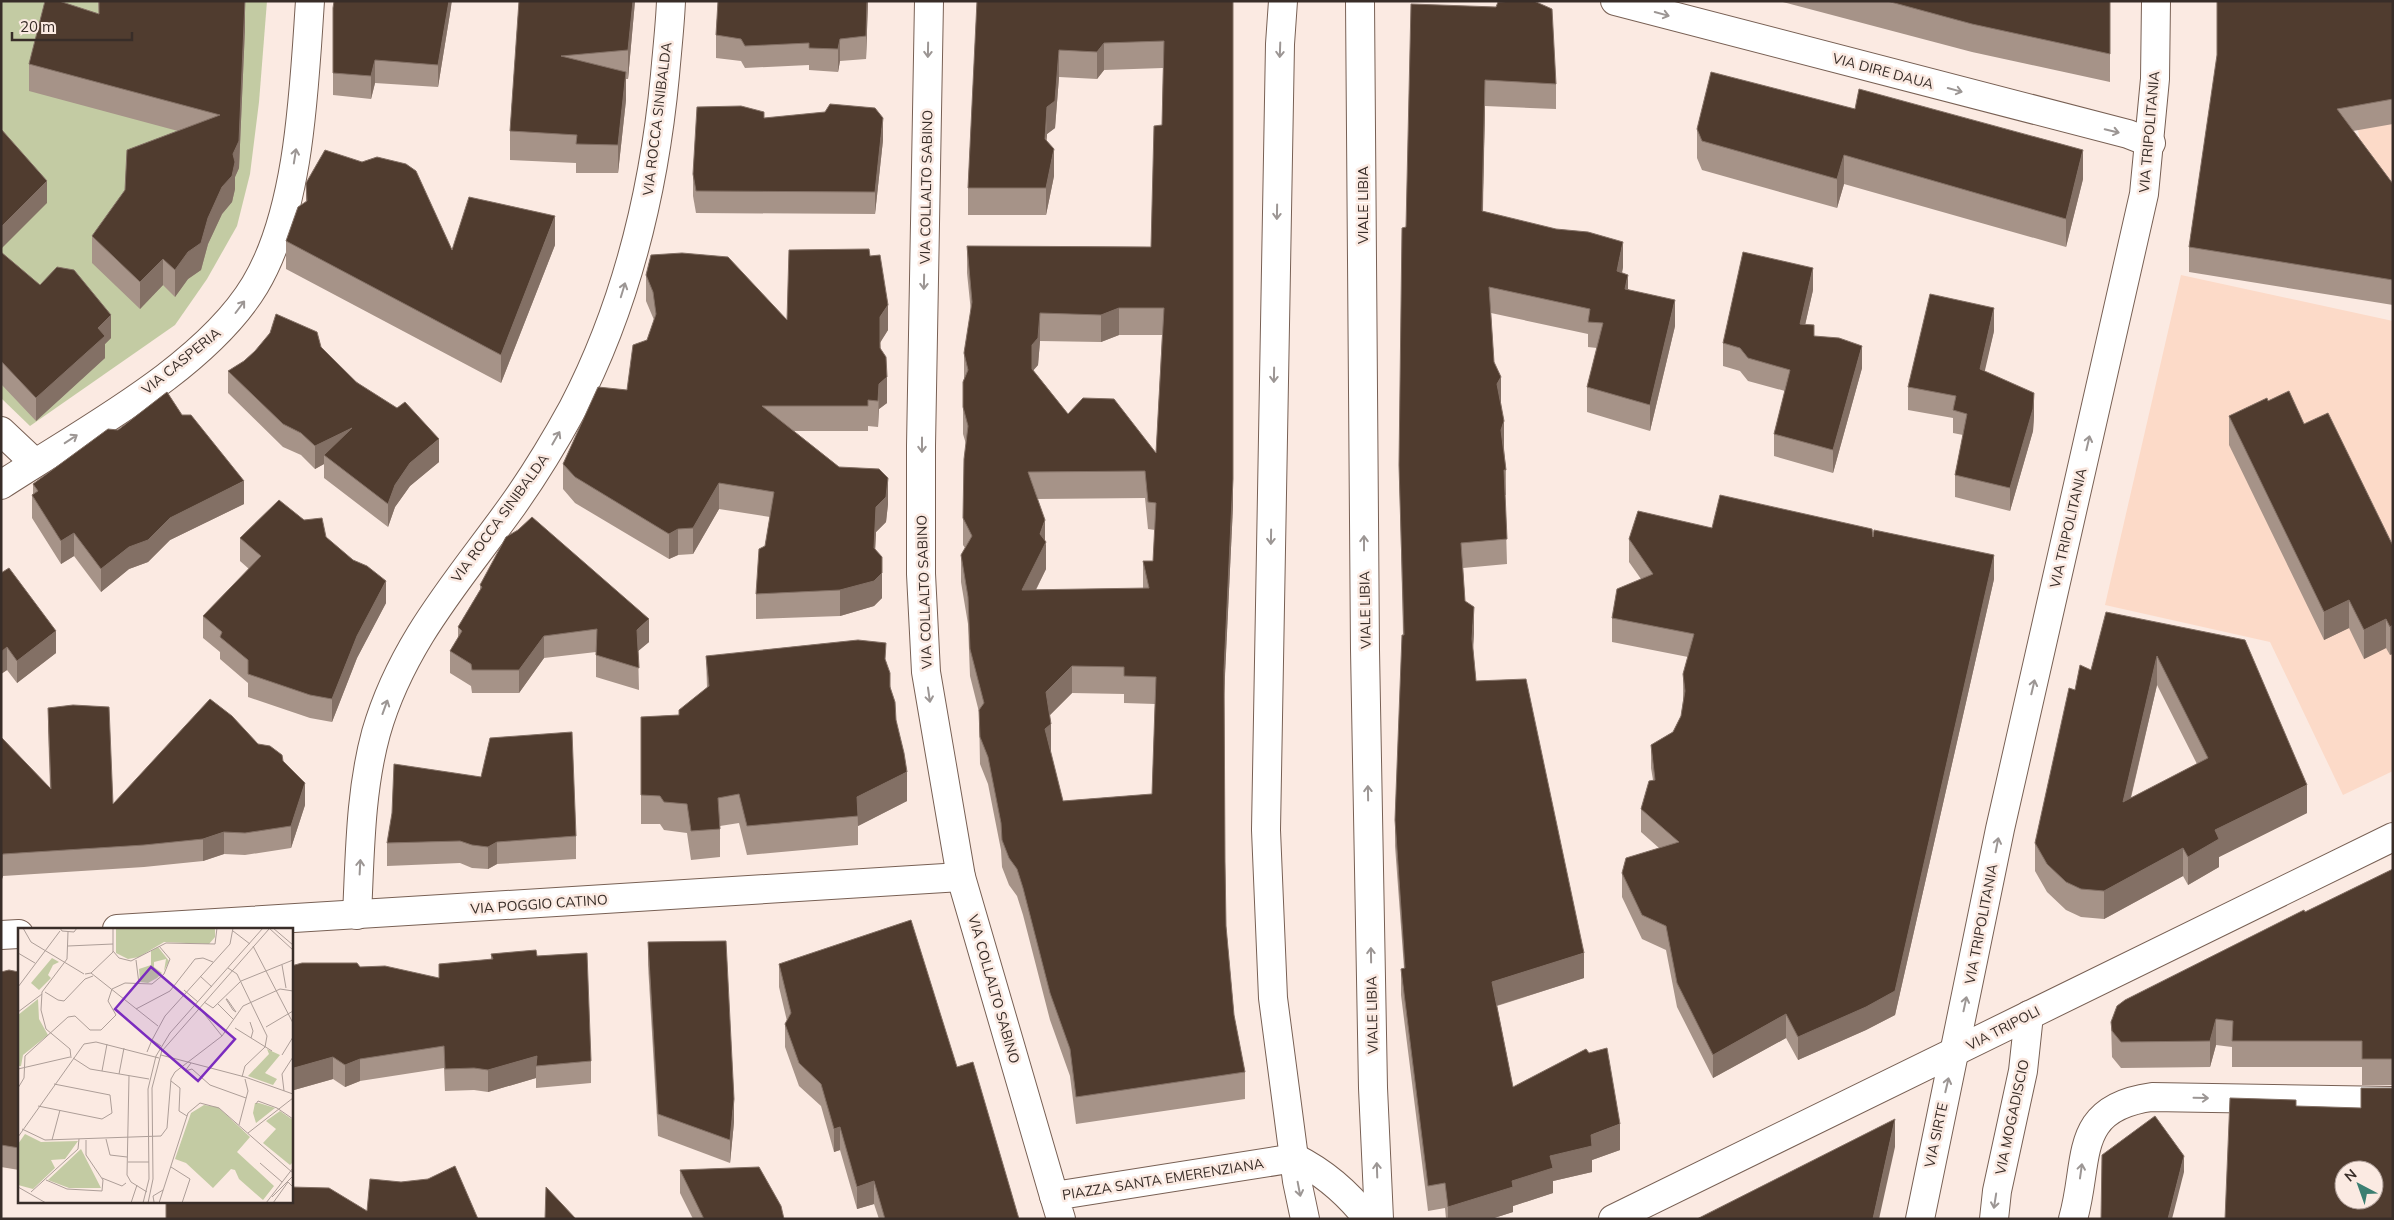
<svg xmlns="http://www.w3.org/2000/svg" width="2394" height="1220" font-family="Mulish,sans-serif">
  <rect width="100%" height="100%" fill="#fbeae2"/>
  <!-- built -->
  <g fill="#fcdac8">
    <path d="M2393 1V182L2387 184 2364 157 2356 122Z"/>
    <path d="M2181 275 2393 321V771L2343 795 2270 642 2105 605Z"/>
  </g>
  <!-- green -->
  <path fill="#c3cba3" d="M1 1H267L259 102 250 174 237 226 207 279 175 325 30 426 1 398Z"/>
  <g fill="none" stroke-linecap="round" stroke-linejoin="round">
    <!-- minor casing -->
    <g stroke="#786054" stroke-width="30">
      <g id="minor">
        <path d="M929 1 921 446V574L926 672 961 877 1054 1196"/>
        <path d="M1615 1 2128 134 2151 143"/>
        <path d="M1 431 35 463"/>
        <path d="M1 485C82 432 205 368 255 285 300 210 304 88 310 1"/>
        <path d="M357 915C360 854 360 792 376 733 402 642 460 579 513 505 535 474 555 441 573 408 627 304 654 192 665 75 667 51 670 26 671 1"/>
        <path d="M117 929 961 877"/>
        <path d="M1 935 19 934"/>
        <path d="M1920 1219 2000 829 2144 194 2155 79 2156 1"/>
        <path d="M1994 1219 1997 1191 2023 1071 2029 1015"/>
        <path d="M2073 1219C2090 1161 2071 1108 2152 1097L2393 1101"/>
      </g>
    </g>
    <!-- tertiary casing -->
    <g stroke="#786054" stroke-width="30">
      <g id="tertiary">
        <path d="M1283 1 1280 44 1266 830 1273 998 1297 1181 1305 1219"/>
        <path d="M1360 1 1365 650 1373 1088 1379 1219"/>
        <path d="M1061 1219 1054 1196 1295 1158C1325 1173 1347 1192 1368 1219"/>
        <path d="M1613 1219 2393 837"/>
      </g>
    </g>
    <!-- minor -->
    <use href="#minor" stroke="#fff" stroke-width="28"/>
    <!-- tertiary -->
    <use href="#tertiary" stroke="#fff" stroke-width="28"/>
  </g>
  <!-- wall -->
  <g fill="#a69388" fill-rule="evenodd">
    <path d="M98 1H200L245 28 239 168 235 177V189L232 202 222 214 208 244 201 270 188 279 175 297 163 285 140 309 92 263V236L178 131 29 91V64L99 14Z"/>
    <path d="M519 1H635L628 79H626V100L618 173H576V163L510 160V131Z"/>
    <path d="M718 1H868L866 59 840 61 838 72 809 70V65L745 68 741 61 716 58V35Z"/>
    <path d="M977 1H1233V506L1224 693 1225 862 1226 926 1234 1015 1245 1072V1099L1076 1124 1070 1076 1050 1020 1023 915 1017 896 1009 885 1002 867 1001 850 988 784 980 764 979 712 970 676 968 624 961 582V555L965 548 963 545V518L966 444 963 434V382L964 379V353L971 312 967 273V246L1151 247 1162 125 1163 68 1104 70 1097 79 1059 77 1055 128 1047 134 1046 140 1054 176 1046 215H968V188ZM1119 335H1162L1156 453 1068 414 1033 370 1038 365 1040 341 1101 342ZM1145 498 1148 529 1155 530 1153 561H1143V589L1036 590 1046 569 1045 540 1037 499ZM1072 693 1124 694V703L1155 704 1152 794 1063 801 1050 751V715Z"/>
    <path d="M1779 1H2110V82L1972 52Z"/>
    <path d="M2393 1V124L2353 131 2393 184V305L2189 272V247L2217 57Z"/>
    <path d="M451 7 438 87 375 83 371 99 333 95V8Z"/>
    <path d="M1496 7 1556 84V109L1485 106 1483 211 1623 267 1622 273 1628 289 1675 326 1650 431 1587 412V387L1597 348 1588 347V334L1491 313 1494 362 1501 403 1504 448 1506 470V495H1505L1507 564 1463 568 1465 601 1474 633 1473 648 1476 681 1584 978 1497 1006 1513 1087 1620 1150 1592 1160V1172L1553 1181V1193L1513 1206V1212L1491 1219H1446L1445 1208 1428 1211 1401 995V969L1404 968 1395 846V820L1403 635 1399 465 1406 227Z"/>
    <path d="M764 118 883 140 875 214 696 213 693 196V174Z"/>
    <path d="M1697 129 2083 179 2066 247 1844 184 1837 208 1702 170 1697 158Z"/>
    <path d="M306 183 452 250 555 245 501 383 286 269V241L306 201Z"/>
    <path d="M1 252 40 285 111 338 105 344V358L36 421 1 384Z"/>
    <path d="M646 275 787 320 888 330 880 342 887 403 879 409 878 427 868 426V431H794L839 467 888 504 886 522 876 532 875 550 882 557V598L874 606 840 616 756 619V594L765 546 770 517 719 509 693 554 678 555 669 559 575 503 563 489V464L627 390 647 340 654 320 646 301Z"/>
    <path d="M1813 290 1805 325 1814 336 1862 368 1833 473 1774 456V434L1785 391 1748 381 1740 371 1723 366V343Z"/>
    <path d="M1994 331 1984 371 2034 416 2033 431 2010 511 1955 497V475L1963 435 1953 433V418L1908 410V387Z"/>
    <path d="M321 347 439 462 410 486 395 507 388 527 324 478V464L315 469 301 455 283 447 228 393V371Z"/>
    <path d="M2268 401 2304 424 2393 546 2390 655 2386 648 2364 659 2349 628 2324 640 2229 445V416Z"/>
    <path d="M182 415 244 504 170 540 148 562 129 569 101 592 74 556 61 564 32 518V495L33 494V484L118 430Z"/>
    <path d="M1712 528 1873 537 1994 579 1895 1015 1866 1030 1798 1060 1786 1038 1713 1078 1677 1007 1666 950 1642 939 1622 897V873L1659 848 1641 832V809L1653 780 1651 768V745L1673 732 1681 716 1683 701V674L1688 657 1612 642V618L1641 579 1629 562V539Z"/>
    <path d="M326 537 386 603 357 658 332 722 310 718 248 697V683L220 659V652L203 638V616L249 569 240 561V538Z"/>
    <path d="M1 573 56 653 17 683 7 670 1 674Z"/>
    <path d="M480 585 649 642 638 651 639 690 596 677V652L544 658 519 693H472L471 686 450 673V651L458 639V627L480 590Z"/>
    <path d="M2245 640 2307 813 2219 857V867L2188 885 2183 876 2104 919 2081 917 2066 910 2047 892 2035 871V843L2075 690 2091 670ZM2157 685 2197 764 2131 798Z"/>
    <path d="M706 656 886 661 896 720 907 801 858 826V845L747 855 739 823 720 826V857L691 860 687 833 664 830 660 824H641V717L679 715 707 688Z"/>
    <path d="M48 708 113 804 258 744 283 761 305 805 291 848 245 855 224 854 203 861 144 867 3 876 2 879H1V737L50 788 48 730Z"/>
    <path d="M576 836V859L497 864 488 869 472 868 460 863 387 866V843Z"/>
    <path d="M2393 869V1085H2362V1067H2232V1047L2216 1045 2210 1067 2121 1068 2112 1057 2111 1022 2305 912Z"/>
    <path d="M648 942 734 1122 730 1163 658 1136 648 965Z"/>
    <path d="M491 954 537 956 591 1061V1083L536 1088V1078L488 1092 474 1090 445 1091 444 1068 360 1081 345 1087 333 1079 294 1090 291 1088V966L360 967 439 978 491 959Z"/>
    <path d="M779 964 957 1067 1019 1219H879L874 1204 857 1209 840 1150 834 1152 821 1106 799 1086 785 1047V1024L787 1021 779 987Z"/>
    <path d="M1 972H19V1170L1 1167Z"/>
    <path d="M680 1170 784 1219H693L680 1193Z"/>
  </g>
  <!-- shaded-wall -->
  <g fill="#837065">
    <path d="M245 1V28L239 168 235 177V189L232 202 222 214 208 244 201 270 188 279 175 297V270L208 218 233 154Z"/>
    <path d="M449 1H452L451 7 438 87V65Z"/>
    <path d="M633 1H635L628 79V50Z"/>
    <path d="M867 1H868L866 59V36Z"/>
    <path d="M840 39V61L838 72V49Z"/>
    <path d="M1104 43V70L1097 79V52Z"/>
    <path d="M1059 50V77L1055 128 1047 134 1045 166 1047 107Z"/>
    <path d="M375 60V83L371 99V76Z"/>
    <path d="M626 72V100L618 173V145Z"/>
    <path d="M1485 80V106L1482 236V211Z"/>
    <path d="M883 118V140L875 214V192Z"/>
    <path d="M1054 149V176L1046 215V188Z"/>
    <path d="M2083 150V179L2066 247V219Z"/>
    <path d="M1844 155V184L1837 208V179Z"/>
    <path d="M47 181V203L1 249V227Z"/>
    <path d="M555 216V245L501 383V355Z"/>
    <path d="M1623 242V267L1617 297V271Z"/>
    <path d="M163 259V285L140 309V282Z"/>
    <path d="M1813 268V290L1800 347V324Z"/>
    <path d="M1628 275V300L1625 289Z"/>
    <path d="M1675 300V326L1650 431V405Z"/>
    <path d="M888 305V330L880 343V317Z"/>
    <path d="M1119 308V335L1101 342V315Z"/>
    <path d="M1994 308V331L1980 392V369Z"/>
    <path d="M1040 313V341L1038 365 1032 372V345Z"/>
    <path d="M111 315V338L105 344V358L36 421V398L98 328Z"/>
    <path d="M1862 346V368L1833 473V450Z"/>
    <path d="M887 377V403L879 409 878 427 879 384Z"/>
    <path d="M1501 377V403L1497 409V384Z"/>
    <path d="M2034 393V416L2033 431 2010 511V488Z"/>
    <path d="M1504 421V446L1501 455V430Z"/>
    <path d="M352 428 324 455V464L315 469V446Z"/>
    <path d="M439 439V462L410 486 395 507 388 527V504L395 485 410 463Z"/>
    <path d="M888 478V504L886 522 876 532 874 574V548L876 507Z"/>
    <path d="M1233 479V506L1224 697V670Z"/>
    <path d="M244 481V504L170 540 148 562 129 569 101 592V569L129 547 170 518Z"/>
    <path d="M719 483V509L693 554V528Z"/>
    <path d="M1045 520V545L1046 542V569L1022 617V590Z"/>
    <path d="M678 529V555L669 559V534Z"/>
    <path d="M74 533V556L61 564V541Z"/>
    <path d="M1994 555V579L1895 1015 1866 1030 1798 1060V1037Z"/>
    <path d="M882 573V598L874 606 840 616V590Z"/>
    <path d="M386 581V603L357 658 332 722V699L357 636Z"/>
    <path d="M2349 600V628L2324 640V612Z"/>
    <path d="M1474 607V633L1472 664V639Z"/>
    <path d="M649 619V642L637 652V630Z"/>
    <path d="M2386 619V648L2364 659V630Z"/>
    <path d="M2393 625V654L2390 655V627Z"/>
    <path d="M56 631V653L17 683V661Z"/>
    <path d="M544 636V658L519 693V670Z"/>
    <path d="M7 647V670L1 674V652Z"/>
    <path d="M2157 656V685L2123 830V802Z"/>
    <path d="M1072 666V693L1046 719V692Z"/>
    <path d="M1051 724V751L1045 756V729Z"/>
    <path d="M907 772V801L858 826 857 797Z"/>
    <path d="M305 783V805L291 848V826Z"/>
    <path d="M2307 785V813L2219 857V867L2188 885V857L2215 830Z"/>
    <path d="M224 832V854L203 861V839Z"/>
    <path d="M497 842V864L488 869V847Z"/>
    <path d="M2183 848V876L2104 919V891Z"/>
    <path d="M3 854V876L2 879V857Z"/>
    <path d="M1584 953V978L1492 1007V982Z"/>
    <path d="M1786 1014V1038L1713 1078V1055Z"/>
    <path d="M2216 1019V1045L2210 1067V1041Z"/>
    <path d="M537 1056 536 1066V1078L488 1092V1070Z"/>
    <path d="M333 1057V1079L294 1090V1068Z"/>
    <path d="M360 1059V1081L345 1087V1065Z"/>
    <path d="M734 1099V1122L730 1163V1140Z"/>
    <path d="M1895 1119V1147L1879 1219H1873Z"/>
    <path d="M1620 1124V1150L1592 1160V1172L1553 1181V1193L1513 1206V1212L1491 1219H1448V1207L1512 1181 1550 1156 1591 1135Z"/>
    <path d="M840 1127V1150L834 1152V1129Z"/>
    <path d="M2184 1156V1172L2172 1219H2168Z"/>
    <path d="M874 1181V1204L857 1209V1187Z"/>
  </g>
  <!-- building -->
  <g fill="#503c2f" stroke="#837065" fill-rule="evenodd">
    <path d="M45 1H59L99 14V1H245L239 141 233 154 235 162 232 176 222 187 208 218 201 243 188 252 175 270 163 259 140 282 92 236 125 190 127 150 220 115 29 64Z"/>
    <path d="M334 1H449L438 65 375 60 371 76 333 73V8Z"/>
    <path d="M519 1H633L628 50 561 56 626 72 618 145 576 144 577 135 510 131Z"/>
    <path d="M718 1H867L866 36 840 39 838 49 809 48V43L745 46 741 39 716 35Z"/>
    <path d="M977 1H1233V479L1224 670 1225 862 1226 926 1234 1015 1245 1072 1076 1097 1070 1049 1050 993 1023 888 1017 869 1009 858 1002 840 1001 823 988 757 980 737 979 710 984 703 970 649 968 597 961 555 972 536 963 518 964 459 968 426 963 407V382L968 370 964 353 972 302 967 246 1151 247 1154 126 1162 125 1164 41 1104 43 1097 52 1059 50 1055 101 1047 107 1045 139 1054 149 1046 188H968ZM1119 308H1164L1156 453 1114 399 1083 398 1068 414 1032 369V345L1038 338 1040 313 1101 315ZM1145 471 1148 502 1156 503 1153 561H1143L1149 588 1022 590 1046 542 1040 534 1045 520 1028 472ZM1072 666 1124 667V676L1156 677 1152 794 1063 801 1045 729 1051 724 1046 692Z"/>
    <path d="M1514 1H1534L1552 9 1556 84 1485 80 1482 211 1556 229 1588 232 1623 242 1617 271 1628 275 1625 289 1675 300 1650 405 1587 387 1603 323 1588 322 1590 309 1489 287 1494 362 1501 377 1497 384 1504 421 1501 430 1506 470H1504L1507 539 1461 543 1465 601 1474 607 1472 639 1476 681 1526 679 1584 953 1492 982 1513 1087 1586 1049 1589 1053 1607 1048 1620 1124 1591 1135 1592 1146 1550 1156 1553 1168 1512 1181 1513 1187 1448 1207 1445 1183 1428 1186 1401 969 1405 968 1395 820 1402 635H1404L1399 465 1402 228 1406 227 1411 4 1496 7 1498 2Z"/>
    <path d="M1887 1H2110V54L1972 24Z"/>
    <path d="M2217 1H2393V99L2337 109 2393 184V280L2189 247 2217 55Z"/>
    <path d="M1711 72 1855 109 1859 89 2083 150 2066 219 1844 155 1837 179 1702 141 1697 129Z"/>
    <path d="M830 104 875 108 883 118 875 192 696 191 693 174 697 107 741 106 764 112V118L825 112Z"/>
    <path d="M1 129 47 181 1 227Z"/>
    <path d="M325 150 362 162 377 157 406 164 416 171 452 250 469 197 555 216 501 355 286 241 298 207 307 201 306 183Z"/>
    <path d="M869 249 870 256 880 255 888 305 880 317V348L886 357 887 377 879 384 878 401 868 400V406H762L839 467 879 469 888 478 886 497 876 507 874 548 882 557V573L874 581 840 590 756 594 759 549 765 546 774 492 719 483 693 528 678 529 669 534 575 477 563 464 598 387 627 390 633 345 647 340 656 314 653 292 646 275 651 255 682 253 728 257 787 320 789 250Z"/>
    <path d="M1 252 40 285 57 267 74 270 111 315 98 328 105 336 36 398 1 361Z"/>
    <path d="M1743 252 1813 268 1800 324 1814 325V336L1839 338 1862 346 1833 450 1774 434 1790 370 1748 358 1740 348 1723 343Z"/>
    <path d="M1930 294 1994 308 1980 369 2034 393 2033 409 2010 488 1955 475 1967 414 1953 410 1956 396 1908 387Z"/>
    <path d="M276 314 317 332 321 347 356 382 397 408 405 402 439 439 410 463 395 485 388 504 324 455 352 428 315 446 301 433 283 424 228 371 244 361 255 351 270 333Z"/>
    <path d="M2289 391 2304 424 2328 413 2393 546V625L2390 627 2386 619 2364 630 2349 600 2324 612 2229 416 2267 398 2268 401Z"/>
    <path d="M167 392 182 415H191L244 481 170 518 148 540 129 547 101 569 74 533 61 541 32 495 38 491 33 484 108 429 118 430Z"/>
    <path d="M1720 495 1872 529 1873 537 1874 530 1994 555 1895 991 1866 1007 1798 1037 1786 1014 1713 1055 1677 983 1666 926 1642 915 1622 873 1626 858 1679 842 1641 809 1649 781 1655 780 1651 745 1673 732 1681 716 1685 691 1683 674 1694 634 1612 618 1617 589 1653 574 1629 539 1638 511 1712 528Z"/>
    <path d="M279 500 304 520 322 518 326 537 353 560 367 566 386 581 357 636 332 699 310 695 248 674V660L220 637 222 632 203 616 261 556 240 538Z"/>
    <path d="M532 517 649 619 637 630 639 668 596 655 597 629 544 636 519 670H472L471 664 450 651 462 631 458 627 482 587 480 585 506 537 518 530Z"/>
    <path d="M9 568 56 631 17 661 7 647 1 652V573Z"/>
    <path d="M2106 612 2245 640 2307 785 2215 830 2219 839 2188 857 2183 848 2104 891 2081 889 2066 882 2047 864 2035 843 2069 688 2075 690 2080 665 2091 670ZM2157 656 2208 758 2123 802Z"/>
    <path d="M858 640 886 643 885 659 890 673V687L895 702 896 720 904 753 907 772 857 797 858 816 747 826 739 794 718 798 720 829 691 831 687 804 664 802 660 796 641 795V717L679 715V710L709 686 706 656Z"/>
    <path d="M210 699 232 716 258 744 270 746 282 755 283 761 305 783 291 826 245 833 224 832 203 839 144 845 3 854 2 857H1V737L51 789 48 708 73 705 109 707 113 804Z"/>
    <path d="M572 732 576 836 497 842 488 847 472 845 460 841 387 843 392 813 394 764 481 777 490 738Z"/>
    <path d="M2393 869V1059H2362V1041H2232L2233 1021 2216 1019 2210 1041 2121 1042 2112 1031 2111 1022 2117 1006 2125 1000 2304 910 2305 912Z"/>
    <path d="M911 920 957 1067 973 1062 1019 1219H885L874 1181 857 1187 840 1127 834 1129 821 1084 799 1063 785 1024 791 1013 779 964Z"/>
    <path d="M726 941 734 1099 730 1140 658 1114 648 942Z"/>
    <path d="M536 950 537 956 587 953 591 1061 536 1066 537 1056 488 1070 474 1068 445 1069 444 1046 360 1059 345 1065 333 1057 294 1068 291 1066V966L302 963H357L360 967 385 966 439 978V964L493 959 491 954Z"/>
    <path d="M9 970 19 972V1148L1 1145V972Z"/>
    <path d="M2361 1088H2393V1219H2225L2230 1098 2296 1100V1106L2361 1108ZM2344 1170H2374V1200H2344Z"/>
    <path d="M2155 1116 2184 1156 2168 1219H2101L2102 1155Z"/>
    <path d="M1895 1119 1873 1219H1697Z"/>
    <path d="M455 1166 478 1219H166V1201H291V1187L329 1188 367 1211 370 1179 401 1182 428 1179Z"/>
    <path d="M759 1167 781 1206 784 1219H704L680 1170Z"/>
    <path d="M546 1187 576 1219H545Z"/>
  </g>
  <!-- one-way arrows -->
  <defs><path id="oneway-shaft" d="M-6 0H5M1.5-3L5.5 0L1.5 3" fill="none" stroke-width="1.6" stroke-linecap="round" stroke-linejoin="round" transform="scale(1.25)"/></defs>
  <g stroke="#9c9694">
    <use href="#oneway-shaft" transform="translate(1662 14) rotate(15)"/>
    <use href="#oneway-shaft" transform="translate(928 50) rotate(91)"/>
    <use href="#oneway-shaft" transform="translate(1280 50) rotate(92)"/>
    <use href="#oneway-shaft" transform="translate(1955 90) rotate(15)"/>
    <use href="#oneway-shaft" transform="translate(2112 131) rotate(13)"/>
    <use href="#oneway-shaft" transform="translate(295 156) rotate(-81)"/>
    <use href="#oneway-shaft" transform="translate(1277 212) rotate(91)"/>
    <use href="#oneway-shaft" transform="translate(924 282) rotate(91)"/>
    <use href="#oneway-shaft" transform="translate(623 290) rotate(-73)"/>
    <use href="#oneway-shaft" transform="translate(240 307) rotate(-53)"/>
    <use href="#oneway-shaft" transform="translate(1274 375) rotate(91)"/>
    <use href="#oneway-shaft" transform="translate(556 438) rotate(-60)"/>
    <use href="#oneway-shaft" transform="translate(71 439) rotate(-33)"/>
    <use href="#oneway-shaft" transform="translate(2088 443) rotate(-77)"/>
    <use href="#oneway-shaft" transform="translate(922 445) rotate(90)"/>
    <use href="#oneway-shaft" transform="translate(1271 537) rotate(91)"/>
    <use href="#oneway-shaft" transform="translate(1364 543) rotate(-90)"/>
    <use href="#oneway-shaft" transform="translate(2033 687) rotate(-77)"/>
    <use href="#oneway-shaft" transform="translate(929 695) rotate(82)"/>
    <use href="#oneway-shaft" transform="translate(385 707) rotate(-70)"/>
    <use href="#oneway-shaft" transform="translate(1368 793) rotate(-91)"/>
    <use href="#oneway-shaft" transform="translate(1997 845) rotate(-79)"/>
    <use href="#oneway-shaft" transform="translate(360 867) rotate(-87)"/>
    <use href="#oneway-shaft" transform="translate(1371 955) rotate(-91)"/>
    <use href="#oneway-shaft" transform="translate(1965 1004) rotate(-78)"/>
    <use href="#oneway-shaft" transform="translate(1947 1085) rotate(-77)"/>
    <use href="#oneway-shaft" transform="translate(2201 1098) rotate(1)"/>
    <use href="#oneway-shaft" transform="translate(1377 1170) rotate(-92)"/>
    <use href="#oneway-shaft" transform="translate(2081 1171) rotate(-82)"/>
    <use href="#oneway-shaft" transform="translate(1299 1189) rotate(79)"/>
    <use href="#oneway-shaft" transform="translate(1995 1201) rotate(99)"/>
  </g>
  <g text-anchor="middle" stroke-width="5" stroke-linejoin="round" paint-order="stroke">
    <!-- street labels -->
    <g font-size="14" fill="#382d28" stroke="#fbeae2">
      <text transform="translate(1883 71) rotate(15)" y="5">VIA DIRE DAUA</text>
      <text transform="translate(657 119) rotate(-83)" y="5">VIA ROCCA SINIBALDA</text>
      <text transform="translate(2149 132) rotate(-85)" y="5">VIA TRIPOLITANIA</text>
      <text transform="translate(926 187) rotate(-89)" y="5">VIA COLLALTO SABINO</text>
      <text transform="translate(1363 205) rotate(-90)" y="5">VIALE LIBIA</text>
      <text transform="translate(181 361) rotate(-39)" y="5">VIA CASPERIA</text>
      <text transform="translate(500 518) rotate(-54)" y="5">VIA ROCCA SINIBALDA</text>
      <text transform="translate(2068 528) rotate(-77)" y="5">VIA TRIPOLITANIA</text>
      <text transform="translate(924 592) rotate(-92)" y="5">VIA COLLALTO SABINO</text>
      <text transform="translate(1365 610) rotate(-91)" y="5">VIALE LIBIA</text>
      <text transform="translate(539 904) rotate(-4)" y="5">VIA POGGIO CATINO</text>
      <text transform="translate(1981 924) rotate(-79)" y="5">VIA TRIPOLITANIA</text>
      <text transform="translate(994 989) rotate(74)" y="5">VIA COLLALTO SABINO</text>
      <text transform="translate(1372 1015) rotate(-91)" y="5">VIALE LIBIA</text>
      <text transform="translate(2003 1028) rotate(-27)" y="5">VIA TRIPOLI</text>
      <text transform="translate(2012 1117) rotate(-78)" y="5">VIA MOGADISCIO</text>
      <text transform="translate(1936 1135) rotate(-78)" y="5">VIA SIRTE</text>
      <text transform="translate(1163 1179) rotate(-9)" y="5">PIAZZA SANTA EMERENZIANA</text>
    </g>
  </g>
  <!-- overview -->
  <g transform="translate(18 928)">
    <rect width="275" height="275" fill="#fbeae2"/>
    <path d="M98 0H197V9L191 16 146 14 121 29 110 31 98 25ZM140 19 151 33 146 43 148 31 136 34V39L144 45 139 50 130 55 122 54 121 41 133 37V23ZM34 30 41 34 35 37 30 47 33 50 21 62 13 55ZM20 71 21 91 30 107 5 127 3 138H0V87ZM249 121 262 127 247 145 259 151 255 157 230 148 251 126ZM237 175H241L257 180 238 195 235 185ZM186 177 200 179 232 209 219 224 256 258 245 272 221 251 217 242 213 241 195 260 168 235 157 231 173 185ZM262 183 275 192V234L272 237 245 215 258 201 248 193ZM7 206 23 214 60 213 47 231 33 232 37 240 15 261 0 257V216ZM63 221 83 260H51L30 252Z" fill="#c3cba3"/>
    <path fill="none" stroke="#ad9e98" stroke-width="1" d="M5 0 13 14 66 46M42 0 44 3 56 4 59 0M251 0 275 22M255 0 275 17M215 3 232 16M50 4 49 31 24 64 23 82 28 101 52 121 53 130M197 16 199 0M50 18 95 16M235 18 275 95M95 23 101 30 113 33 148 15 197 16M0 25 17 35M118 32 121 56M264 37 268 60M210 40 219 46 249 108 247 119 227 138 224 149M73 45 140 98M67 46 73 45 95 24V0M182 48 194 59M0 59 42 3M166 62 180 74M27 64 40 72 46 73 67 51 75 48M208 71H209L218 84 215 82ZM186 74 195 80 223 53 275 32M200 76 216 92M180 78 204 108M118 81 152 63 177 31 185 30 195 34M0 84 24 66M232 94 235 103 233 110M248 99 275 83M217 100 254 123M134 112 147 88 212 16 215 0M144 123 251 1M129 124 134 112 143 118M143 127 227 149 275 166M264 127 275 109M55 130 72 141 131 151M173 135 167 143 174 141 192 157 228 170M0 141 52 129M84 143 89 116M101 146 106 120M111 148 109 247 113 254 129 264M153 153 162 160 161 183 169 188M0 160 6 150 7 128 50 89 57 88 72 102H83L98 87 90 73 94 61 107 55 134 56 146 46 152 31 141 18M266 163 264 146 275 129M238 176 240 173 259 180 275 191M20 178 84 191 94 185 92 167 36 156M221 197 230 163 227 151M4 201 27 212 143 208 149 200 153 151 157 144 204 108 225 78 262 61 275 63M230 205 275 170M0 209 66 116 78 114 141 130M88 211 92 227 109 229M34 212 42 182M110 234H131M242 235 264 254M153 239 172 251 164 275M84 250 104 258 108 255M28 252 49 261 84 263 85 252 68 227V212M0 259 28 275M13 264 60 221 61 211M254 269 275 248M136 274 135 268 145 262M113 275 119 257M125 275 131 251 130 161 138 128 152 105 245 0M130 275 135 251 134 160 144 122M141 275 170 185 182 175 201 180 275 245M248 275 275 240M255 275 270 254 275 259"/>
    <path fill="#7b2cbf" fill-opacity="0.15" stroke="#7b2cbf" stroke-width="2.5" d="M133 39 217 111 180 153 97 81Z"/>
    <rect width="275" height="275" fill="none" stroke="#382d28" stroke-width="2.5"/>
  </g>
  <!-- border -->
  <rect width="2394" height="1220" fill="none" stroke="#382d28" stroke-width="5"/>
  <!-- north arrow -->
  <g transform="translate(2359 1185) rotate(319)"><circle r="24" fill="#fbeae2" stroke="#ad9e98"/>
  <path d="M0-4L9 19L0 12L-9 19Z" fill="#3c7f72"/>
  <text y="-8" font-size="14" font-weight="bold" text-anchor="middle" fill="#382d28">N</text>
  </g>
  <!-- scale -->
  <path d="M12 32v8h120v-8" fill="none" stroke="#382d28" stroke-width="2.5"/>
  <text x="20" y="32" font-size="15" fill="#382d28" stroke="#fbeae2" stroke-width="4" paint-order="stroke">20 m</text>
</svg>
